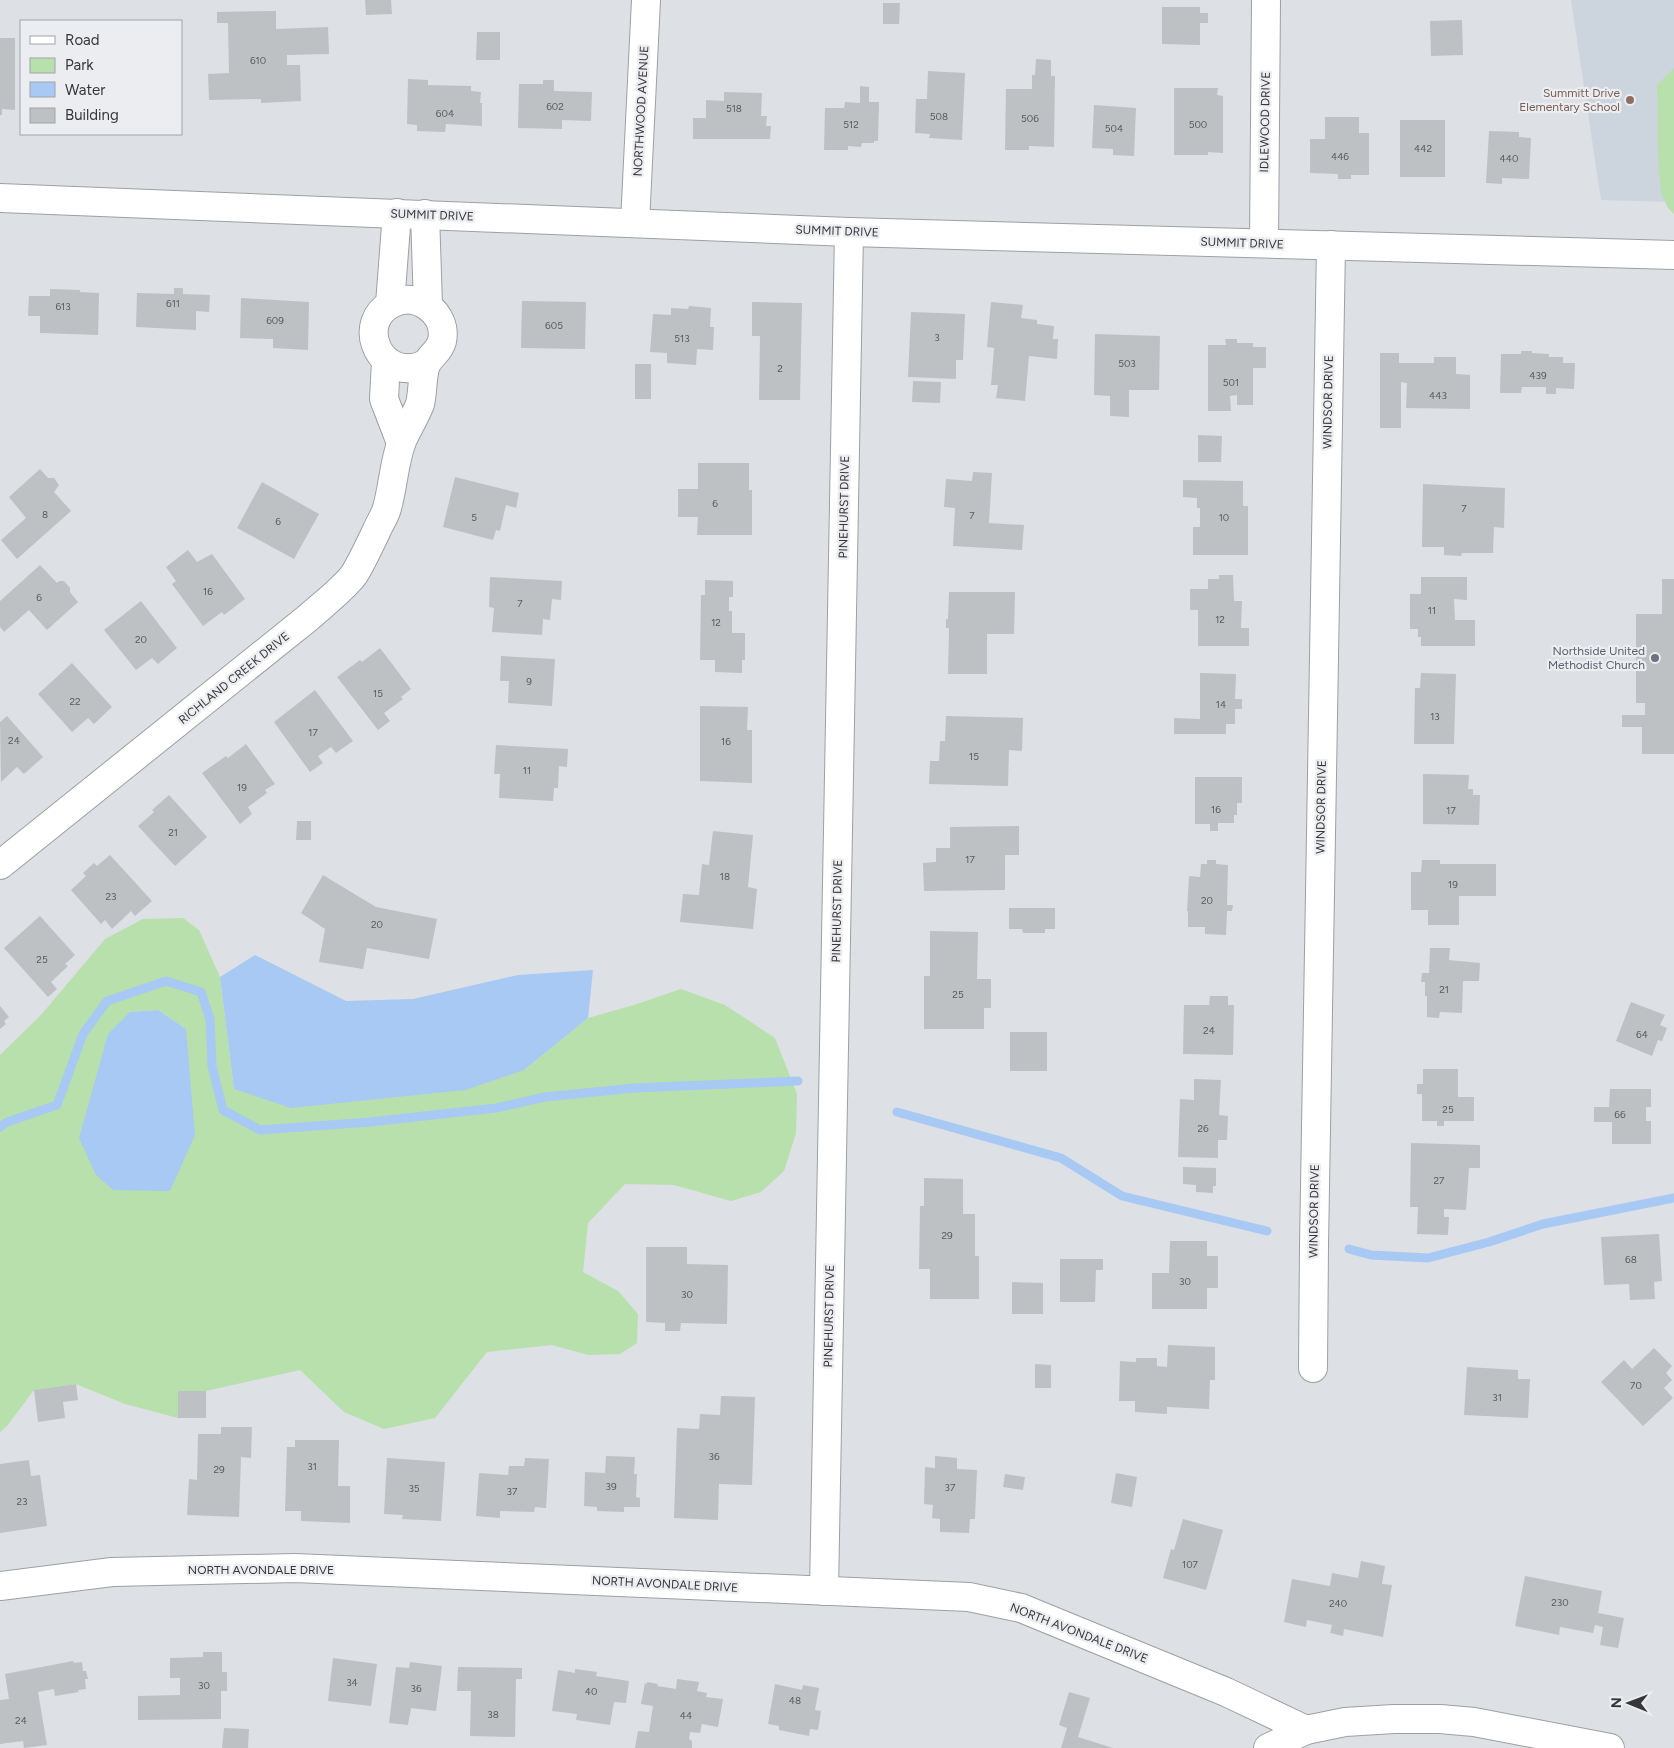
<svg xmlns="http://www.w3.org/2000/svg" width="1674" height="1748" font-family="Figtree,sans-serif">
  <rect width="100%" height="100%" fill="#dde0e4"/>
  <!-- built -->
  <path fill="#ccd4de" d="M1571 0H1674V202L1601 200Z"/>
  <!-- green -->
  <g fill="#b7e0ac" fill-rule="evenodd">
    <path d="M1674 68V214L1668 208 1661 193 1658 157 1657 85Z"/>
    <path d="M183 918 199 930 220 977 234 1089 524 1070 588 1018 634 1005 681 989 725 1005 775 1038 797 1094 796 1133 784 1171 761 1192 731 1201 674 1185 625 1184 588 1223 583 1272 618 1291 638 1314 637 1343 620 1354 588 1355 552 1345 487 1352 435 1418 384 1429 344 1412 300 1370 206 1391H178V1418L125 1404 76 1384 34 1390 7 1426 0 1432V1055L41 1015 105 939 143 919ZM158 1010 186 1029 130 1012Z"/>
  </g>
  <!-- water -->
  <g fill="#a7c9f3">
    <path d="M255 955 346 1001 413 999 518 975 593 970 588 1018 524 1070 465 1090 291 1108 234 1089 220 977Z"/>
    <path d="M158 1010 186 1029 195 1135 170 1191 113 1190 96 1175 79 1138 108 1034 130 1012Z"/>
  </g>
  <g fill="none" stroke-linecap="round" stroke-linejoin="round">
    <!-- stream -->
    <g stroke="#a7c9f3" stroke-width="9">
      <path d="M897 1112 1061 1158 1122 1196 1267 1231"/>
      <path d="M0 1127 7 1122 57 1105 83 1034 107 1001 166 981 201 992 210 1019 212 1066 223 1110 260 1130 370 1122 496 1108 545 1097 634 1088 798 1081"/>
      <path d="M1349 1249 1371 1255 1428 1258 1489 1242 1543 1224 1674 1198"/>
    </g>
  </g>
  <!-- building -->
  <g fill="#bec1c4">
    <path d="M365 0H391L392 14 366 15Z"/>
    <path d="M883 3H900L899 24H883Z"/>
    <path d="M1162 7H1200V13H1208V23H1200V45L1162 44Z"/>
    <path d="M276 11V29L328 27 329 54 287 55V65H300L301 101 261 103V99L209 100 208 74 229 73 228 23H217V12Z"/>
    <path d="M1462 20 1463 55 1431 56 1430 21Z"/>
    <path d="M477 32H500V60H476Z"/>
    <path d="M0 38H15V110L2 109V115H0Z"/>
    <path d="M1036 59 1051 60V76H1055L1054 147 1029 146V150H1005L1006 89H1032V75H1035Z"/>
    <path d="M928 71 965 73 962 140 929 138 930 134 915 133 916 99H927Z"/>
    <path d="M408 79 428 80V85L471 86V91L481 92 480 103H482V126L446 124 445 132 417 131V125L407 124Z"/>
    <path d="M543 80H554V91L592 92 591 121 562 120V129L518 128 519 84H543Z"/>
    <path d="M860 86 869 87V102H879L878 141H874V143H862L861 147 848 146V150H824L825 108H844L845 102 860 103Z"/>
    <path d="M1174 88H1218L1217 95 1223 96V153L1208 152V155H1174Z"/>
    <path d="M724 92 762 93 761 116H767L766 126H771L770 139H693V118H706V100L724 101Z"/>
    <path d="M1094 105 1136 108 1134 156 1113 155V149L1092 148Z"/>
    <path d="M1325 117H1359V133H1369V175H1351V179H1338V174L1310 173V139H1325Z"/>
    <rect x="1400" y="120" width="45" height="57"/>
    <path d="M1489 131 1519 132V137L1531 138 1529 179 1502 178V184L1486 183Z"/>
    <path d="M174 288H183V294L210 295 209 312 196 311V330L136 327 137 293 174 294Z"/>
    <path d="M50 289 80 290V292L99 293 98 335 40 333V316H28L29 296H50Z"/>
    <path d="M241 298 309 302 308 350 273 348V339L240 338Z"/>
    <path d="M522 301 586 302 585 349 521 348Z"/>
    <path d="M752 302 802 303 800 400H759L760 336H752Z"/>
    <path d="M991 302 1023 305 1021 318 1037 320V324L1054 326 1053 339H1058L1057 359 1029 356 1025 401 996 398 998 385H991L994 348 987 347Z"/>
    <path d="M689 306 711 308 710 327H714L713 350 697 349 696 365 667 363V353L650 352 653 314 671 315V308L688 309Z"/>
    <path d="M911 312 965 314 963 360H956V379L908 377Z"/>
    <path d="M1095 334 1160 336 1159 390H1129V417L1110 416V396L1094 395Z"/>
    <path d="M1225 339H1237V343H1253V347H1266V368H1253V405H1237V395L1230 396 1231 411H1208V345H1226Z"/>
    <path d="M1521 351H1532V353L1549 354V357H1563V363H1575L1574 389 1556 388V394H1546V387H1522L1521 393H1500L1501 354H1521Z"/>
    <path d="M1380 353H1399V363H1434V357H1456V374L1470 375V409L1406 408 1407 383 1401 382V428H1380Z"/>
    <rect x="635" y="364" width="16" height="35"/>
    <path d="M913 381 941 382 940 403 912 402Z"/>
    <path d="M1198 435 1222 436 1221 462H1198Z"/>
    <path d="M698 463H749V490H752V535H697L698 517H678V489H698Z"/>
    <path d="M40 469 48 478H54L59 485 54 492 71 511 17 559 1 540 26 518 9 497Z"/>
    <path d="M973 472 992 473 989 523 1024 525 1022 550 953 546 955 508 944 507 946 479 972 481Z"/>
    <path d="M455 477 519 493 516 508 506 505 500 531 496 530 493 540 443 527Z"/>
    <path d="M1183 480 1243 481V506H1248V555H1193V527H1200V508H1197V498L1183 497Z"/>
    <path d="M262 482 319 514 294 559 237 528Z"/>
    <path d="M1423 484 1505 488 1504 528 1494 527 1493 553H1462L1461 556 1444 555V547H1422Z"/>
    <path d="M188 550 197 562 212 554 245 599 224 615 222 612 203 626 172 584 176 581 166 567Z"/>
    <path d="M40 565 57 583 59 581H64L70 588V592L78 602 47 630 29 610 4 632 0 627V601Z"/>
    <path d="M1219 575H1233L1234 601H1242L1241 628H1249V646H1198V610H1190V589H1208V579H1219Z"/>
    <path d="M490 577 562 581 561 600 552 599 550 620 543 619 542 635 492 632 494 608 489 607Z"/>
    <path d="M1421 577H1467V600L1454 599 1455 620H1475V646H1421V637H1418V629H1410V594H1421Z"/>
    <path d="M1662 579H1674V754H1642V727H1622V715H1645V703H1636V614H1662Z"/>
    <path d="M705 580 733 581V597H729V611H732V633H745V660H742V673L715 672V660H700L701 595H705Z"/>
    <path d="M949 592H1015L1014 634H987V674H948L949 628H946V619H948Z"/>
    <path d="M141 601 177 648 158 664 152 658 136 670 104 630Z"/>
    <path d="M380 648 411 689 401 697 403 699 384 713 390 721 378 730 337 677 360 660 362 662Z"/>
    <path d="M501 656 555 659 552 706 508 703 509 681H500Z"/>
    <path d="M72 663 112 707 94 724 88 718 72 732 38 694Z"/>
    <path d="M1200 673 1236 674 1235 699H1242V709H1235V724H1226V734H1174V718L1200 719Z"/>
    <path d="M1421 673 1456 674 1454 744H1414L1415 688H1420Z"/>
    <path d="M315 690 353 741 336 753 331 747 318 756 323 763 310 772 274 722Z"/>
    <path d="M700 706 748 707 747 730H752V783L700 781Z"/>
    <path d="M7 716 43 757 24 774 17 767 1 782 0 722Z"/>
    <path d="M946 716 1023 718 1022 751 1009 750 1008 786 929 784 930 761H939L940 741H945Z"/>
    <path d="M246 744 275 784 265 790 267 793 248 807 252 814 240 824 202 773 226 756 228 758Z"/>
    <path d="M496 745 568 749 567 767 559 766 558 788H554L553 801 499 798 500 774H494Z"/>
    <path d="M1423 774 1469 775 1468 789H1473V795H1480L1479 825 1423 824Z"/>
    <path d="M1195 777H1242V803H1237V815H1234V823H1218V831H1210V824H1195Z"/>
    <path d="M169 795 207 837 175 866 138 826 154 812 152 810Z"/>
    <path d="M297 821H311V840H296Z"/>
    <path d="M1019 826V855H1005V890L924 891 923 863 936 862V848H950V827Z"/>
    <path d="M713 831 753 835 748 887 757 889 753 929 680 922 683 894 699 895 702 864 709 865Z"/>
    <path d="M110 855 152 901 135 916 131 911 112 929 105 920 101 924 71 890 86 876 83 873 94 863 97 866Z"/>
    <path d="M1207 860H1216V864L1228 865 1227 905H1233L1232 911H1227L1226 935 1205 934V927H1188V911H1187L1189 876 1200 877 1201 864H1207Z"/>
    <path d="M1422 860H1440V864H1496V896H1459V925H1428V910H1411V872H1421Z"/>
    <path d="M323 875 376 907 437 919 429 959 367 948 363 969 319 962 325 929 301 913Z"/>
    <path d="M1009 908H1055V929H1045V933H1023L1022 929H1009Z"/>
    <path d="M40 916 75 955 65 964 68 966 51 982 57 989 48 997 4 948Z"/>
    <path d="M930 931 978 932 977 979H991V1008H984V1029H924V976H930Z"/>
    <path d="M1430 948H1450L1449 960 1480 963 1479 981H1463L1462 1013 1440 1012 1439 1018 1427 1017V996H1425V982H1421L1422 973H1429Z"/>
    <path d="M1210 996H1228V1005H1234L1233 1055 1183 1054 1184 1005H1209Z"/>
    <path d="M1631 1002 1665 1015 1660 1025 1667 1028 1662 1041 1658 1040 1652 1056 1616 1041Z"/>
    <path d="M0 1006 9 1017 4 1021 6 1024 0 1029Z"/>
    <rect x="1010" y="1032" width="37" height="39"/>
    <path d="M1423 1069H1458V1097H1474V1121H1444V1126H1437V1121H1422V1094H1417V1084H1423Z"/>
    <path d="M1194 1079 1221 1080 1219 1115 1228 1116 1227 1140H1218V1158L1178 1157 1180 1099 1194 1100Z"/>
    <path d="M1610 1089H1651V1107H1646V1121H1651V1144H1612V1122H1594V1107H1609Z"/>
    <path d="M1411 1143 1480 1145V1168H1469L1466 1210 1444 1209V1217H1449L1448 1235 1417 1234 1418 1207H1410Z"/>
    <path d="M1183 1167 1216 1168V1186H1213V1193L1196 1192V1185L1183 1184Z"/>
    <path d="M924 1178 963 1179V1214H975V1256H979V1299H930V1269H919L920 1206H924Z"/>
    <path d="M1659 1234 1662 1281 1654 1282 1655 1299 1630 1300 1629 1284 1604 1285 1601 1237Z"/>
    <path d="M1170 1241H1207V1256H1218V1288H1207V1309H1152V1273H1169Z"/>
    <path d="M646 1247H687V1264L728 1265 727 1324 681 1323 680 1331H665V1323L646 1322Z"/>
    <path d="M1060 1259H1103V1270H1096L1095 1302H1060Z"/>
    <path d="M1012 1282 1043 1283V1314H1012Z"/>
    <path d="M1168 1345 1215 1347V1380H1210L1209 1409 1167 1407V1414L1135 1412V1401H1119L1120 1361 1136 1362V1358H1157V1366L1167 1367Z"/>
    <path d="M1654 1348 1672 1366 1666 1373 1672 1380 1664 1388 1673 1398 1643 1426 1601 1382 1624 1360 1632 1369Z"/>
    <path d="M1035 1364 1051 1365V1388H1035Z"/>
    <path d="M1467 1367 1518 1370V1379H1530L1528 1418 1464 1415Z"/>
    <path d="M76 1384 78 1400 63 1402 65 1418 38 1422 34 1390Z"/>
    <rect x="178" y="1391" width="28" height="27"/>
    <path d="M721 1396 755 1397 752 1485 719 1484 718 1520 674 1518 677 1428 699 1429 700 1414 720 1415Z"/>
    <path d="M221 1427H252L251 1458 241 1457 239 1517 187 1515 189 1479 197 1480 198 1434H221Z"/>
    <path d="M295 1440H339L338 1486H350V1523L301 1521V1511H285L287 1447H295Z"/>
    <path d="M606 1456 635 1457 634 1474H637L636 1497 640 1498V1507H624V1512L597 1511V1507L584 1506 585 1472 605 1473Z"/>
    <path d="M935 1456 957 1458V1469L977 1470 975 1519H970L969 1533 940 1532V1519L932 1518 933 1505 924 1504 925 1467 935 1468Z"/>
    <path d="M387 1458 445 1462 441 1521 402 1519 403 1515 384 1514Z"/>
    <path d="M525 1458 549 1459 546 1508 535 1507 534 1512 500 1511V1518L476 1516 479 1473 508 1475 509 1466H524Z"/>
    <path d="M29 1460 31 1476 40 1475 47 1526 0 1533V1464Z"/>
    <path d="M1116 1473 1137 1477 1132 1507 1111 1503Z"/>
    <path d="M1005 1474 1025 1477 1023 1490 1003 1487Z"/>
    <path d="M1183 1519 1223 1530 1206 1590 1163 1578 1171 1549 1174 1550Z"/>
    <path d="M1361 1561 1385 1566 1382 1584 1392 1585 1383 1637 1344 1629 1343 1636 1330 1633 1332 1625 1307 1620 1306 1627 1284 1622 1292 1579 1330 1586 1332 1573 1358 1578Z"/>
    <path d="M1525 1576 1602 1591 1598 1613 1624 1618 1618 1648 1600 1645 1603 1627 1595 1625 1593 1633 1560 1627 1559 1635 1515 1626Z"/>
    <path d="M203 1652H222V1672H227V1691H221V1719L138 1720V1696L180 1695V1678H170V1658L203 1657Z"/>
    <path d="M333 1658 377 1664 371 1706 328 1701Z"/>
    <path d="M73 1661 74 1663 82 1662 83 1671H86L88 1679H85L86 1689 78 1690 79 1692 55 1696 54 1689 38 1692 47 1745 24 1748 23 1741 0 1744V1700L9 1699 5 1674Z"/>
    <path d="M410 1662 442 1666 436 1711 411 1708 408 1725 389 1723 396 1667 409 1668Z"/>
    <path d="M458 1667 522 1668V1679H516L515 1737 470 1736 471 1691H457Z"/>
    <path d="M575 1669 597 1672 596 1676 629 1681 626 1703 614 1702 610 1725 576 1720 577 1714 552 1711 558 1670 575 1673Z"/>
    <path d="M677 1679 699 1682 697 1691 707 1693 706 1697 723 1699 718 1727 702 1724 700 1733 690 1732 689 1739 692 1741V1748H635L638 1731 649 1732 653 1706 641 1704 645 1683 647 1684V1682L658 1684 657 1686 676 1689Z"/>
    <path d="M775 1684 802 1690 803 1685 819 1688 815 1710 821 1711 818 1730 810 1729 809 1736 779 1730V1726L768 1724Z"/>
    <path d="M1069 1692 1090 1698 1078 1737 1113 1748H1061L1067 1728 1059 1725Z"/>
    <path d="M224 1728 249 1729 248 1748H222Z"/>
  </g>
  <g fill="none" stroke-linecap="round" stroke-linejoin="round">
    <!-- minor casing -->
    <g stroke="#9da0a3" stroke-width="30">
      <g id="minor">
        <path d="M0 198 849 232 1674 255"/>
        <path d="M425 214 428 305"/>
        <path d="M635 223 646 0"/>
        <path d="M1264 243 1266 0"/>
        <path d="M390 304 397 213"/>
        <path d="M386 361 384 399 401 443"/>
        <path d="M0 865 309 617C320 607 348 585 355 573 363 560 369 546 376 532 379 524 385 516 387 508 393 487 394 462 402 441 407 429 415 417 420 404 423 393 422 371 427 363 431 355 439 352 442 341 448 313 416 290 391 304 358 322 376 372 412 368 417 368 422 365 427 363"/>
        <path d="M1313 1368 1314 1246 1331 245"/>
        <path d="M0 1586 112 1572 295 1568 969 1597 1021 1608 1226 1692 1306 1730"/>
        <path d="M824 1591 849 232"/>
        <path d="M1268 1748 1306 1730 1345 1722 1394 1719H1440L1474 1722 1610 1748"/>
      </g>
    </g>
    <!-- minor -->
    <use href="#minor" stroke="#fff" stroke-width="28"/>
  </g>
  <!-- markers -->
  <circle fill="#8d6e63" stroke="#ebedf1" stroke-width="2" cx="1630" cy="100" r="5"/>
  <circle fill="#6b7280" stroke="#ebedf1" stroke-width="2" cx="1655" cy="658" r="5"/>
  <g text-anchor="middle" stroke-width="4.5" stroke-linejoin="round" paint-order="stroke">
    <!-- number labels -->
    <g font-size="10" fill="#585a5b">
      <text x="258" y="64">610</text>
      <text x="555" y="110">602</text>
      <text x="734" y="112">518</text>
      <text x="445" y="117">604</text>
      <text x="939" y="120">508</text>
      <text x="1030" y="122">506</text>
      <text x="851" y="128">512</text>
      <text x="1198" y="128">500</text>
      <text x="1114" y="132">504</text>
      <text x="1423" y="152">442</text>
      <text x="1340" y="160">446</text>
      <text x="1509" y="162">440</text>
      <text x="173" y="307">611</text>
      <text x="63" y="310">613</text>
      <text x="275" y="324">609</text>
      <text x="554" y="329">605</text>
      <text x="937" y="341">3</text>
      <text x="682" y="342">513</text>
      <text x="1127" y="367">503</text>
      <text x="780" y="372">2</text>
      <text x="1538" y="379">439</text>
      <text x="1231" y="386">501</text>
      <text x="1438" y="399">443</text>
      <text x="715" y="507">6</text>
      <text x="1464" y="512">7</text>
      <text x="45" y="518">8</text>
      <text x="972" y="519">7</text>
      <text x="474" y="521">5</text>
      <text x="1224" y="521">10</text>
      <text x="278" y="525">6</text>
      <text x="208" y="595">16</text>
      <text x="39" y="601">6</text>
      <text x="520" y="607">7</text>
      <text x="1432" y="614">11</text>
      <text x="1220" y="623">12</text>
      <text x="716" y="626">12</text>
      <text x="141" y="643">20</text>
      <text x="529" y="685">9</text>
      <text x="378" y="697">15</text>
      <text x="75" y="705">22</text>
      <text x="1221" y="708">14</text>
      <text x="1435" y="720">13</text>
      <text x="313" y="736">17</text>
      <text x="14" y="744">24</text>
      <text x="726" y="745">16</text>
      <text x="974" y="760">15</text>
      <text x="527" y="774">11</text>
      <text x="242" y="791">19</text>
      <text x="1216" y="813">16</text>
      <text x="1451" y="814">17</text>
      <text x="173" y="836">21</text>
      <text x="970" y="863">17</text>
      <text x="725" y="880">18</text>
      <text x="1453" y="888">19</text>
      <text x="111" y="900">23</text>
      <text x="1207" y="904">20</text>
      <text x="377" y="928">20</text>
      <text x="42" y="963">25</text>
      <text x="1444" y="993">21</text>
      <text x="958" y="998">25</text>
      <text x="1209" y="1034">24</text>
      <text x="1642" y="1038">64</text>
      <text x="1448" y="1113">25</text>
      <text x="1620" y="1118">66</text>
      <text x="1203" y="1132">26</text>
      <text x="1439" y="1184">27</text>
      <text x="947" y="1239">29</text>
      <text x="1631" y="1263">68</text>
      <text x="1185" y="1285">30</text>
      <text x="687" y="1298">30</text>
      <text x="1636" y="1389">70</text>
      <text x="1497" y="1401">31</text>
      <text x="714" y="1460">36</text>
      <text x="312" y="1470">31</text>
      <text x="219" y="1473">29</text>
      <text x="611" y="1490">39</text>
      <text x="950" y="1491">37</text>
      <text x="414" y="1492">35</text>
      <text x="512" y="1495">37</text>
      <text x="22" y="1505">23</text>
      <text x="1190" y="1568">107</text>
      <text x="1560" y="1606">230</text>
      <text x="1338" y="1607">240</text>
      <text x="352" y="1686">34</text>
      <text x="204" y="1689">30</text>
      <text x="416" y="1692">36</text>
      <text x="591" y="1695">40</text>
      <text x="795" y="1704">48</text>
      <text x="493" y="1718">38</text>
      <text x="686" y="1719">44</text>
      <text x="21" y="1724">24</text>
    </g>
    <!-- education labels -->
    <g font-size="12" fill="#785e54" stroke="#ebedf1" text-anchor="end">
      <text x="1620" y="97">Summitt Drive<tspan x="1620" dy="14">Elementary School</tspan></text>
    </g>
    <!-- street labels -->
    <g font-size="12" fill="#363738" stroke="#ebedf1">
      <text transform="translate(641 111) rotate(-87)" y="4">NORTHWOOD AVENUE</text>
      <text transform="translate(1265 122) rotate(-89)" y="4">IDLEWOOD DRIVE</text>
      <text transform="translate(432 215) rotate(2)" y="4">SUMMIT DRIVE</text>
      <text transform="translate(837 231) rotate(2)" y="4">SUMMIT DRIVE</text>
      <text transform="translate(1242 243) rotate(2)" y="4">SUMMIT DRIVE</text>
      <text transform="translate(1328 402) rotate(-89)" y="4">WINDSOR DRIVE</text>
      <text transform="translate(844 507) rotate(-89)" y="4">PINEHURST DRIVE</text>
      <text transform="translate(234 678) rotate(-39)" y="4">RICHLAND CREEK DRIVE</text>
      <text transform="translate(1321 807) rotate(-89)" y="4">WINDSOR DRIVE</text>
      <text transform="translate(837 911) rotate(-89)" y="4">PINEHURST DRIVE</text>
      <text transform="translate(1314 1211) rotate(-89)" y="4">WINDSOR DRIVE</text>
      <text transform="translate(829 1316) rotate(-89)" y="4">PINEHURST DRIVE</text>
      <text x="261" y="1574">NORTH AVONDALE DRIVE</text>
      <text transform="translate(665 1584) rotate(3)" y="4">NORTH AVONDALE DRIVE</text>
      <text transform="translate(1079 1633) rotate(21)" y="4">NORTH AVONDALE DRIVE</text>
    </g>
    <!-- worship labels -->
    <g font-size="12" fill="#5b616d" stroke="#ebedf1" text-anchor="end">
      <text x="1645" y="655">Northside United<tspan x="1645" dy="14">Methodist Church</tspan></text>
    </g>
  </g>
  <!-- legend -->
  <rect x="20" y="20" width="162" height="115" fill="#ebedf1" stroke="#a3a4a7"/>
  <rect x="30" y="36" width="25" height="8" fill="#ffffff" stroke="#a3a4a7"/>
  <text x="65" y="45" font-size="15" fill="#363738">Road</text>
  <rect x="30" y="58" width="25" height="15" fill="#b7e0ac" stroke="#a3a4a7"/>
  <text x="65" y="70" font-size="15" fill="#363738">Park</text>
  <rect x="30" y="82" width="25" height="15" fill="#a7c9f3" stroke="#a3a4a7"/>
  <text x="65" y="95" font-size="15" fill="#363738">Water</text>
  <rect x="30" y="108" width="25" height="15" fill="#bec1c4" stroke="#a3a4a7"/>
  <text x="65" y="120" font-size="15" fill="#363738">Building</text>
  <!-- north arrow -->
  <g transform="translate(1629 1703) rotate(271)" stroke="#ebedf1" stroke-width="4" paint-order="stroke">
  <path d="M0-4L9 19L0 12L-9 19Z" fill="#363738"/>
  <text y="-8" font-size="14" font-weight="bold" text-anchor="middle" fill="#363738">N</text>
  </g>
</svg>
